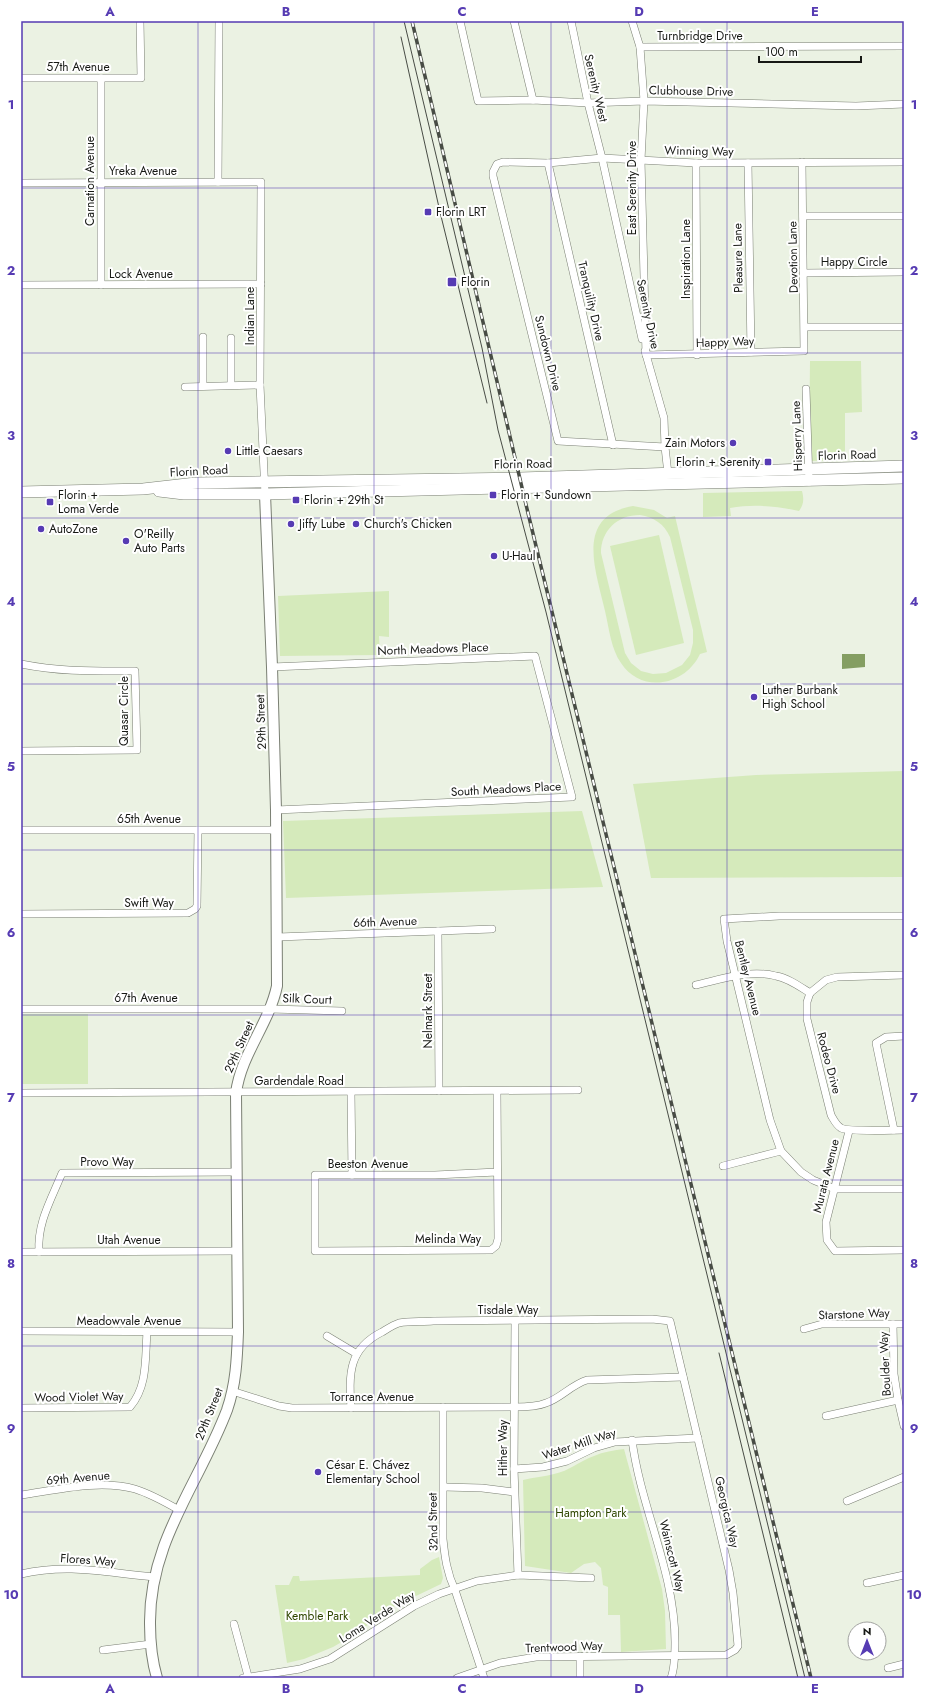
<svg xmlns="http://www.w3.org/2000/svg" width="925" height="1699" font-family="Jost,sans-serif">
  <rect width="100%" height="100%" fill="#ebf2e3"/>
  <!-- green -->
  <g fill="#d5eabb" fill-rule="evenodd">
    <path d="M810 361H861L862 412 845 413V460L811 461 809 453Z"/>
    <path d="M802 491C804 499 804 504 799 511 775 506 754 504 730 508L731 516 703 517V493Z"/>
    <path d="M633 506 654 510 667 518 675 516 707 652 700 654C685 686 641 694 621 663 611 649 609 628 605 611 596 571 574 516 633 506ZM640 515C654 517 664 524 670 537L693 630V643L690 655 682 665 666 673 653 674 641 671 631 663 625 653 601 553C601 531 617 515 640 515Z"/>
    <path d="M659 535 684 643 636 655 610 546Z"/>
    <path d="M389 591V637L379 636 380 655 280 656 278 596Z"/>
    <path d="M904 771V877L651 878 633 784 756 775Z"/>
    <path d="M582 811 603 887 286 898 283 821Z"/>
    <rect x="21" y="1014" width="67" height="70"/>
    <path d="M624 1449 662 1589 665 1611 666 1649 621 1652 620 1615H608V1587L603 1585 601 1568 595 1562 584 1564 571 1573 525 1566 523 1480C534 1477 544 1477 554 1474 569 1471 580 1461 594 1456 603 1452 614 1450 624 1449Z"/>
    <path d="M439 1557 443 1578 441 1584 393 1607 352 1636 333 1647 304 1659 287 1663 275 1585H289L293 1576H299L300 1581 420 1575V1569L432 1560Z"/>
  </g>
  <!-- water -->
  <path fill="#849e62" d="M842 654H865V667L842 669Z"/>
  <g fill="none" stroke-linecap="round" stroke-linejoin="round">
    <!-- street casing -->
    <g stroke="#7a7f73" stroke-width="8">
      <g id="street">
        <path d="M460 21 478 101 533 100 588 103 644 101 856 106 904 104"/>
        <path d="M514 21 533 100"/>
        <path d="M571 21 588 103 602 158 642 339"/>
        <path d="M632 21 640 47 644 101 641 160 646 355 804 351 802 162"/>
        <path d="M640 47 904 46"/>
        <path d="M21 78H141L140 21"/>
        <path d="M101 78V285"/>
        <path d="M548 163 613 445"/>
        <path d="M696 163 697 355"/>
        <path d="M748 163 751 352"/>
        <path d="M218 182 219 21"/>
        <path d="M21 183 261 182 260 385 265 494"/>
        <path d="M803 216H904"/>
        <path d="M804 273 904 272"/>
        <path d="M21 285 261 284"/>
        <path d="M805 327H904"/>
        <path d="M231 338V385"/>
        <path d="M645 351 664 418 665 447 668 474"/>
        <path d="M203 386V337"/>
        <path d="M185 387 260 385"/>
        <path d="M806 389 809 482"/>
        <path d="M665 447 558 441 493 176V172L497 164 503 162 548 163 602 158 696 163 904 162"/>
        <path d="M21 664C61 672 95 671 135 671L137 750 21 751"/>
        <path d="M272 667 535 656 572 797 276 810"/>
        <path d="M21 830H276"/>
        <path d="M21 914 188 913 195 909 197 906 198 830"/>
        <path d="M904 916H779L724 919 727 941 770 1120 781 1151 801 1172 813 1180 835 1189H904"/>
        <path d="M438 931 439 1091"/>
        <path d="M278 937 492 929"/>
        <path d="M696 985C722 979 750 969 776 976 788 978 799 986 810 993"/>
        <path d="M810 993 807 1002V1019L831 1115C834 1120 836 1125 841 1128 849 1132 892 1130 904 1130"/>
        <path d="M810 993 826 980 837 977 904 975"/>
        <path d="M21 1009H271L342 1011"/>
        <path d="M497 1091 498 1239 496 1246 491 1250 315 1251V1175H435L497 1172"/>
        <path d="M351 1092 352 1175"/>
        <path d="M21 1093 578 1090"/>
        <path d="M894 1130 876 1043 886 1037 904 1036"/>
        <path d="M849 1131 826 1222 827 1240 835 1251 904 1250"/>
        <path d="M723 1166 781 1151"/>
        <path d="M21 1252 237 1251"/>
        <path d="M39 1252C37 1223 51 1200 62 1173L236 1172"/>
        <path d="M515 1321 514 1469 518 1575"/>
        <path d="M893 1324 894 1374 898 1400 904 1426"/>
        <path d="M804 1329 822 1324H904"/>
        <path d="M21 1331 238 1332"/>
        <path d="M327 1336 357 1354"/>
        <path d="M232 1391 279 1406 292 1408 515 1407C525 1407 536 1407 546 1403 561 1398 571 1385 587 1380L683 1377"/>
        <path d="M443 1407V1539C445 1558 447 1573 455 1590L484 1678"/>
        <path d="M21 1408 130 1407C148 1386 145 1358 147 1332"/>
        <path d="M351 1408C349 1374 348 1349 382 1332 387 1329 393 1325 399 1323 409 1321 422 1322 433 1321L652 1319 670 1321 729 1570 733 1593 738 1646 735 1650 726 1655 536 1657 500 1663 457 1678"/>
        <path d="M826 1416 898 1400"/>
        <path d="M632 1440C641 1509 675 1572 675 1642 675 1654 675 1667 671 1678"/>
        <path d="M514 1469 543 1467 567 1461 594 1448 615 1442 698 1438"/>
        <path d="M444 1487 482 1488 514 1492"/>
        <path d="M21 1495C56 1490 100 1479 135 1489 151 1494 165 1502 179 1510"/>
        <path d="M847 1501 904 1477"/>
        <path d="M21 1574C70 1563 106 1573 154 1577"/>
        <path d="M867 1583 904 1575"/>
        <path d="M234 1624 248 1676"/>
        <path d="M103 1650 151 1644"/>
        <path d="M888 1668 904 1664"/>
        <path d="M243 1678 300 1669 330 1659 414 1606 439 1594 477 1581 518 1575 591 1578"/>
        <path d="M580 1678V1656"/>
      </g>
    </g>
    <!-- secondary casing -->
    <g stroke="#7a7f73" stroke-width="12">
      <path id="secondary" d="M157 1678C152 1661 150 1642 150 1624 149 1541 199 1484 227 1410 236 1384 237 1359 238 1332L236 1093C241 1054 269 1024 277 986L276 810 272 667 265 494"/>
    </g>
    <!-- primary casing -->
    <g stroke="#7a7f73" stroke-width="12">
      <g id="primary">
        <path d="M159 491 184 494H265L904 478"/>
        <path d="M21 492 143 489 196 483 520 478 904 466"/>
      </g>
    </g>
    <!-- street -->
    <use href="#street" stroke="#fff" stroke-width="7"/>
    <!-- secondary -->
    <use href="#secondary" stroke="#fff" stroke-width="10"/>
    <!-- primary -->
    <use href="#primary" stroke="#fff" stroke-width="11"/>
    <!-- tram -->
    <g stroke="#484c45" stroke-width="1">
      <path d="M404 21 482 348 498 430 546 612 805 1678"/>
      <path d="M401 37 440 212 487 403"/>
      <path d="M719 1353 798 1678"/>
    </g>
    <!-- rail casing -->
    <g stroke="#484c45" stroke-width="3.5">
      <path id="rail" d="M412 21 528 513 811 1678"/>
    </g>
    <!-- rail -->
    <use href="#rail" stroke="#fff" stroke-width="2" stroke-dasharray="6" stroke-linecap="butt"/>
  </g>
  <!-- grid -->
  <path fill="none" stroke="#563bb3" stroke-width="1" stroke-opacity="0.55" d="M198 21V1678M374 21V1678M551 21V1678M727 21V1678M21 188H904M21 353H904M21 518H904M21 684H904M21 850H904M21 1015H904M21 1180H904M21 1346H904M21 1512H904"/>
  <!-- markers -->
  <g fill="#563bb3" stroke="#fff" stroke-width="1.5">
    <rect x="424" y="208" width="8" height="8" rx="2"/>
    <rect x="447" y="277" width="10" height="10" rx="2"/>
    <circle cx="733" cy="443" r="4"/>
    <circle cx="228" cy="451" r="4"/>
    <rect x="764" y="458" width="8" height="8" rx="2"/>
    <rect x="489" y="491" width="8" height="8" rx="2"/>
    <rect x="292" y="496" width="8" height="8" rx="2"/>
    <rect x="46" y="498" width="8" height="8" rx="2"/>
    <circle cx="291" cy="524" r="4"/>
    <circle cx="356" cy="524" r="4"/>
    <circle cx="41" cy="529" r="4"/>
    <circle cx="126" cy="541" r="4"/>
    <circle cx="494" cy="556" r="4"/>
    <circle cx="754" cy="697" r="4"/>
    <circle cx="318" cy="1472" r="4"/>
  </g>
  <g text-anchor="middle" stroke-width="4" stroke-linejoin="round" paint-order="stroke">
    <!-- street labels -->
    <g font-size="12" fill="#171915" stroke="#fff">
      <text x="700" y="40">Turnbridge Drive</text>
      <text x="78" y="71">57th Avenue</text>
      <text transform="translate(596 88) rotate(77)" y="4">Serenity West</text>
      <text transform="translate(691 91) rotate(1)" y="4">Clubhouse Drive</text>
      <text transform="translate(699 151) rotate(1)" y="4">Winning Way</text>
      <text x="143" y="175">Yreka Avenue</text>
      <text transform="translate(90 181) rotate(-90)" y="4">Carnation Avenue</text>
      <text transform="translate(632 188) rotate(-90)" y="4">East Serenity Drive</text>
      <text transform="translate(793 257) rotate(-91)" y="4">Devotion Lane</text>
      <text transform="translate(738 258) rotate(-91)" y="4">Pleasure Lane</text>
      <text transform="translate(686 259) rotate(-90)" y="4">Inspiration Lane</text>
      <text x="854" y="266">Happy Circle</text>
      <text x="141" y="278">Lock Avenue</text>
      <text transform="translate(591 301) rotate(77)" y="4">Tranquility Drive</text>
      <text transform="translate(648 314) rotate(78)" y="4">Serenity Drive</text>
      <text transform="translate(250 316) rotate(-90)" y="4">Indian Lane</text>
      <text transform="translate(725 342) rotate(-2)" y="4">Happy Way</text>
      <text transform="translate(548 353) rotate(76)" y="4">Sundown Drive</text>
      <text transform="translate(797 436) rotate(-92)" y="4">Hisperry Lane</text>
      <text transform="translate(847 455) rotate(-2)" y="4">Florin Road</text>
      <text transform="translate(523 464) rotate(-1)" y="4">Florin Road</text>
      <text transform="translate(199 471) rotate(-3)" y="4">Florin Road</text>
      <text transform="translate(433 649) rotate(-2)" y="4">North Meadows Place</text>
      <text transform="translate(124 711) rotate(-90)" y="4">Quasar Circle</text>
      <text transform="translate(261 722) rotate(-92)" y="4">29th Street</text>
      <text transform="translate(506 789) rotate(-3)" y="4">South Meadows Place</text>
      <text x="149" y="823">65th Avenue</text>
      <text x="149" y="907">Swift Way</text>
      <text transform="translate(385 922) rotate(-2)" y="4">66th Avenue</text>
      <text transform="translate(748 978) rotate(76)" y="4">Bentley Avenue</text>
      <text x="146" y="1002">67th Avenue</text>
      <text transform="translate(307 999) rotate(2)" y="4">Silk Court</text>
      <text transform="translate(428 1011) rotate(-90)" y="4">Nelmark Street</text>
      <text transform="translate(239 1047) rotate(-66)" y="4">29th Street</text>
      <text transform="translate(829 1063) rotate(75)" y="4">Rodeo Drive</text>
      <text x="299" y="1085">Gardendale Road</text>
      <text x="107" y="1166">Provo Way</text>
      <text x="368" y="1168">Beeston Avenue</text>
      <text transform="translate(826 1176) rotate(-76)" y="4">Murata Avenue</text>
      <text x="448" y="1243">Melinda Way</text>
      <text x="129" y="1244">Utah Avenue</text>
      <text x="508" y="1314">Tisdale Way</text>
      <text transform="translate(854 1314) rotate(-2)" y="4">Starstone Way</text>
      <text x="129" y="1325">Meadowvale Avenue</text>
      <text transform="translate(885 1364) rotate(-93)" y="4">Boulder Way</text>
      <text transform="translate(79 1397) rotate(-1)" y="4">Wood Violet Way</text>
      <text x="372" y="1401">Torrance Avenue</text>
      <text transform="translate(209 1414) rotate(-68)" y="4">29th Street</text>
      <text transform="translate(579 1444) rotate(-18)" y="4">Water Mill Way</text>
      <text transform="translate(503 1448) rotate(-90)" y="4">Hither Way</text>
      <text transform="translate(78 1478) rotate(-5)" y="4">69th Avenue</text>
      <text transform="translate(727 1512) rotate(77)" y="4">Georgica Way</text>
      <text transform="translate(433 1522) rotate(-91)" y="4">32nd Street</text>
      <text transform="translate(672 1556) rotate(76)" y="4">Wainscott Way</text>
      <text transform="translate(88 1560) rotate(4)" y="4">Flores Way</text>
      <text transform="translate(377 1617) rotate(-32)" y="4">Loma Verde Way</text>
      <text transform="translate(564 1647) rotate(-2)" y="4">Trentwood Way</text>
    </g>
    <!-- poi labels -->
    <g font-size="12" fill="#171915" stroke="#fff" text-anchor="start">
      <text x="436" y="216">Florin LRT</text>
      <text x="461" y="286">Florin</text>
      <text x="725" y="447" text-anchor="end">Zain Motors</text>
      <text x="236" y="455">Little Caesars</text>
      <text x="760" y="466" text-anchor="end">Florin + Serenity</text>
      <text x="58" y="499">Florin +<tspan x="58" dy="14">Loma Verde</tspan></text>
      <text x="501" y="499">Florin + Sundown</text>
      <text x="304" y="504">Florin + 29th St</text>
      <text x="299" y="528">Jiffy Lube</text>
      <text x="364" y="528">Church's Chicken</text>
      <text x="49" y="533">AutoZone</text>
      <text x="134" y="538">O'Reilly<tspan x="134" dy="14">Auto Parts</tspan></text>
      <text x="502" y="560">U-Haul</text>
      <text x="762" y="694">Luther Burbank<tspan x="762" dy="14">High School</tspan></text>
      <text x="326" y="1469">César E. Chávez<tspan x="326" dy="14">Elementary School</tspan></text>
    </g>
    <!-- park labels -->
    <g font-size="12" fill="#2f4600" stroke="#fff">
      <text x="591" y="1517">Hampton Park</text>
      <text x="317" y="1620">Kemble Park</text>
    </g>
  </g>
  <!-- border -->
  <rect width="925" height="1699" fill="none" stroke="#ffffff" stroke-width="44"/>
  <!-- north arrow -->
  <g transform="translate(867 1641)"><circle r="19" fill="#ffffff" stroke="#a2a3a1"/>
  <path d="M0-3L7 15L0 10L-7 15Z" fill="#563bb3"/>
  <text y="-6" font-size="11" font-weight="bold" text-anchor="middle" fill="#171915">N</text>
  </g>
  <!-- scale -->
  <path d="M759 56v6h102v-6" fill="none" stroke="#171915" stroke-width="2"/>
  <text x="765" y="56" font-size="12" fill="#171915" stroke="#ffffff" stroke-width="3" paint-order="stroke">100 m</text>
  <rect x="22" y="22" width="881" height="1655" fill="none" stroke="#563bb3" stroke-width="1.5"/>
  <g font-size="13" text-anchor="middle" font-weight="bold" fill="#563bb3">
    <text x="110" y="16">A</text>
    <text x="286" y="16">B</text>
    <text x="462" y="16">C</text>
    <text x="639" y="16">D</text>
    <text x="815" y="16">E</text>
    <text x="11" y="109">1</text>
    <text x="914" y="109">1</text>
    <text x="11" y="275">2</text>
    <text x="914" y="275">2</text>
    <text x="11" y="440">3</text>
    <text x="914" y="440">3</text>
    <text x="11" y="606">4</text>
    <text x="914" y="606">4</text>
    <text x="11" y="771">5</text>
    <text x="914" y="771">5</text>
    <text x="11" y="937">6</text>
    <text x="914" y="937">6</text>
    <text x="11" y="1102">7</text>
    <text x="914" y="1102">7</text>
    <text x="11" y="1268">8</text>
    <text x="914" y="1268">8</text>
    <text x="11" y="1433">9</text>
    <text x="914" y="1433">9</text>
    <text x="11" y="1599">10</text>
    <text x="914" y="1599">10</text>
    <text x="110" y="1693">A</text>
    <text x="286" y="1693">B</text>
    <text x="462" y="1693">C</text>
    <text x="639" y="1693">D</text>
    <text x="815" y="1693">E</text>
  </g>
</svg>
